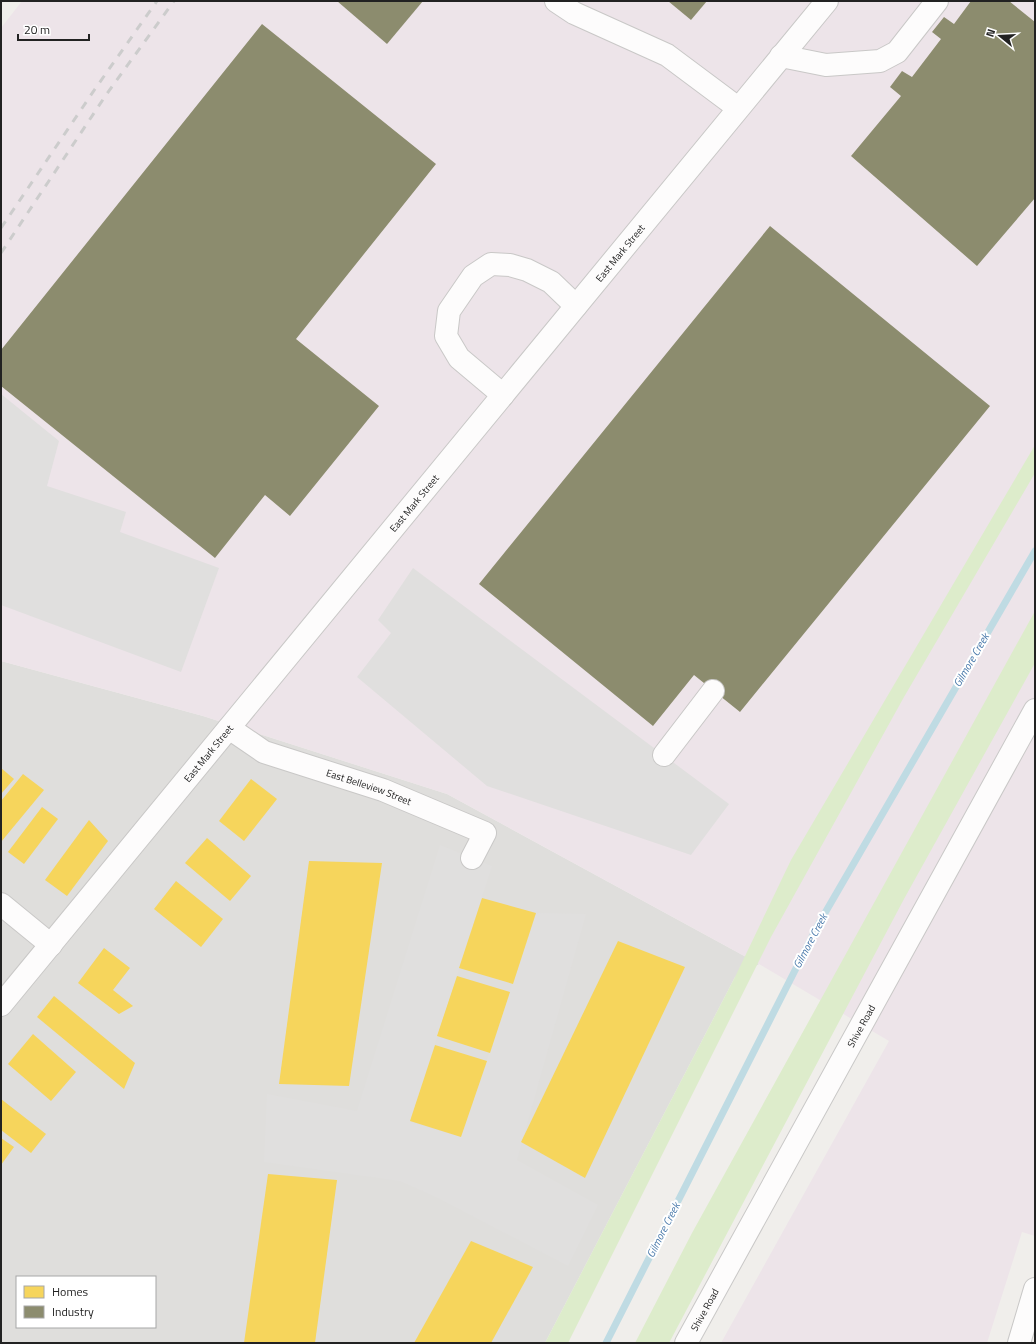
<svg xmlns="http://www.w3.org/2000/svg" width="1036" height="1344" font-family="'Titillium Web',sans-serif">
  <rect width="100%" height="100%" fill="#f0eeeb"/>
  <!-- residential -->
  <path fill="#dfdedc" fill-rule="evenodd" d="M1 661 203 716 447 794 759 964 735 977 545 1343H1ZM17 1277H155V1327H17Z"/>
  <!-- industrial -->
  <path fill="#ede4e9" d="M22 1H1035V1236L1022 1232 987 1343H721L889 1041 759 964 447 794 203 716 1 661V28Z"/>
  <!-- grass -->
  <g fill="#ddeccb">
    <path d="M1035 445V473L904 697 771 937 568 1343H545L735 977 791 860Z"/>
    <path d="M1035 611V663L904 899 669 1343H635L692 1233Z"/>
  </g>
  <!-- parking -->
  <g fill="#e0dfde">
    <path d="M1 394 59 441 47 486 126 512 120 532 219 568 181 672 1 605Z"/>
    <path d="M413 568 729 804 691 855 487 786 357 677 391 633 378 620Z"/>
    <path d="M440 845 492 866 410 1122 461 1137 536 913 586 914 517 1160 598 1205 568 1266 438 1198 400 1181 264 1162 267 1094 357 1111Z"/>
  </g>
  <!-- homes -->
  <g fill="#f6d55c">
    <path d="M1 768 14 779 1 794Z"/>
    <path d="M23 774 44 790 1 842V801Z"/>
    <path d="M251 779 277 799 244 841 219 821Z"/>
    <path d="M42 807 58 819 24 864 8 852Z"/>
    <path d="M89 820 108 841 67 896 45 880Z"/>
    <path d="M207 838 251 876 230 901 185 863Z"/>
    <path d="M309 861 382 863 349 1086 279 1084Z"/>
    <path d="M176 881 223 919 201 947 154 909Z"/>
    <path d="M482 898 536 913 513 984 459 968Z"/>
    <path d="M618 941 685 967 585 1178 521 1142Z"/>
    <path d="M104 948 130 968 113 990 133 1006 119 1014 78 983Z"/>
    <path d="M457 976 510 992 490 1053 437 1036Z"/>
    <path d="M54 996 135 1063 124 1089 37 1017Z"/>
    <path d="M33 1034 76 1072 51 1101 8 1064Z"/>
    <path d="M435 1045 487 1061 461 1137 410 1121Z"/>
    <path d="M1 1099 46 1134 31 1153 1 1130Z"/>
    <path d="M1 1138 14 1147 1 1165Z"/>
    <path d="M268 1174 337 1180 315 1343H244Z"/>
    <path d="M471 1241 533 1267 491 1343H414Z"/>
  </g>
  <!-- industry -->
  <g fill="#8c8c6e">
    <path d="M337 1H423L387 44Z"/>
    <path d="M668 1H707L691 20Z"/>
    <path d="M971 1H1009L1035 22V198L977 266 851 156 901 96 890 87 902 71 912 77 941 39 932 32 944 17 954 24Z"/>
    <path d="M262 24 436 164 296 339 379 406 290 516 265 495 215 558 1 386V350Z"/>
    <path d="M770 226 990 406 740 712 694 675 653 726 479 584Z"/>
  </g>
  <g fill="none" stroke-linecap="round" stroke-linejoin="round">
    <!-- stream -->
    <path stroke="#bfdbe3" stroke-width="7" d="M606 1343 818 925 1035 551"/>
    <!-- minor casing -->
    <g stroke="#c9c8c7" stroke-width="24">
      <g id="minor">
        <path d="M556 1 574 13 667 55 738 108"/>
        <path d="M781 56 826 65 880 61 897 52 937 1"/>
        <path d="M503 395 459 358 446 336 449 311 473 276 491 264 510 265 527 270 551 282 576 306"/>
        <path id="s1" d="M229 728 264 752 383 790 485 833 472 858"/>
        <path d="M664 755 713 691"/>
        <path d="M1 904 51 945"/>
        <path id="s2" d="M1 1005 827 1"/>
        <path id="s3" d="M686 1343 1035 710"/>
        <path d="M1019 1343 1035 1289"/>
      </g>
    </g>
    <!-- minor -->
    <use href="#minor" stroke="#fdfcfc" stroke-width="22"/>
    <!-- rail -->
    <g stroke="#ccc" stroke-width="3" stroke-dasharray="8 8" stroke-linecap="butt">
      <path d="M1 228 95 89 157 1"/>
      <path d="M1 253 106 95 174 1"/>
    </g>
  </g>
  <g text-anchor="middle" stroke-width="4" stroke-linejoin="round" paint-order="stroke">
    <!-- street labels -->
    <g font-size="10" fill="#222" stroke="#fff">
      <text dy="4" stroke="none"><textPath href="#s2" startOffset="974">East Mark Street</textPath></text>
      <text dy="4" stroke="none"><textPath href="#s2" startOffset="650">East Mark Street</textPath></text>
      <text dy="4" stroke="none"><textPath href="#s2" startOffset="326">East Mark Street</textPath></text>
      <text dy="4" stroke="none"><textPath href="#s1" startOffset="153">East Belleview Street</textPath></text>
      <text dy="4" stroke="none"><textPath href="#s3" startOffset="362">Shive Road</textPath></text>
      <text dy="4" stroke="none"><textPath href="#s3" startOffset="38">Shive Road</textPath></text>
    </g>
    <!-- water labels -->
    <g font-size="11" font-style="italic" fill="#4a7aab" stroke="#fff">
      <text transform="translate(971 660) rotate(-60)" y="4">Gilmore Creek</text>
      <text transform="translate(810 941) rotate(-62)" y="4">Gilmore Creek</text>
      <text transform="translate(663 1230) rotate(-63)" y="4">Gilmore Creek</text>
    </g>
  </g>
  <!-- border -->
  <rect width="1036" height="1344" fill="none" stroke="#222222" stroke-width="4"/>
  <!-- legend -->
  <rect x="16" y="1276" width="140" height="52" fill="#ffffff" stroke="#a7a7a7"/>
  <rect x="24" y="1286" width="20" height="12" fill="#f6d55c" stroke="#a7a7a7"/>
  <text x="52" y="1296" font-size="12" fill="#222222">Homes</text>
  <rect x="24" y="1306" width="20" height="12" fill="#8c8c6e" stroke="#a7a7a7"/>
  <text x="52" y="1316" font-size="12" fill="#222222">Industry</text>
  <!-- north arrow -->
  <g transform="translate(1000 36) rotate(288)" stroke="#ffffff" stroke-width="3" paint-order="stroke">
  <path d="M0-3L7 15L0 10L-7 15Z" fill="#222222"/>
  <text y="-6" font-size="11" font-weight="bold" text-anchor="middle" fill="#222222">N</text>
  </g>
  <!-- scale -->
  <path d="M18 34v6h71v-6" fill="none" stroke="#222222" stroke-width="2"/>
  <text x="24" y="34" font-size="12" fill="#222222" stroke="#ffffff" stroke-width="3" paint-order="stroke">20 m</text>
</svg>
